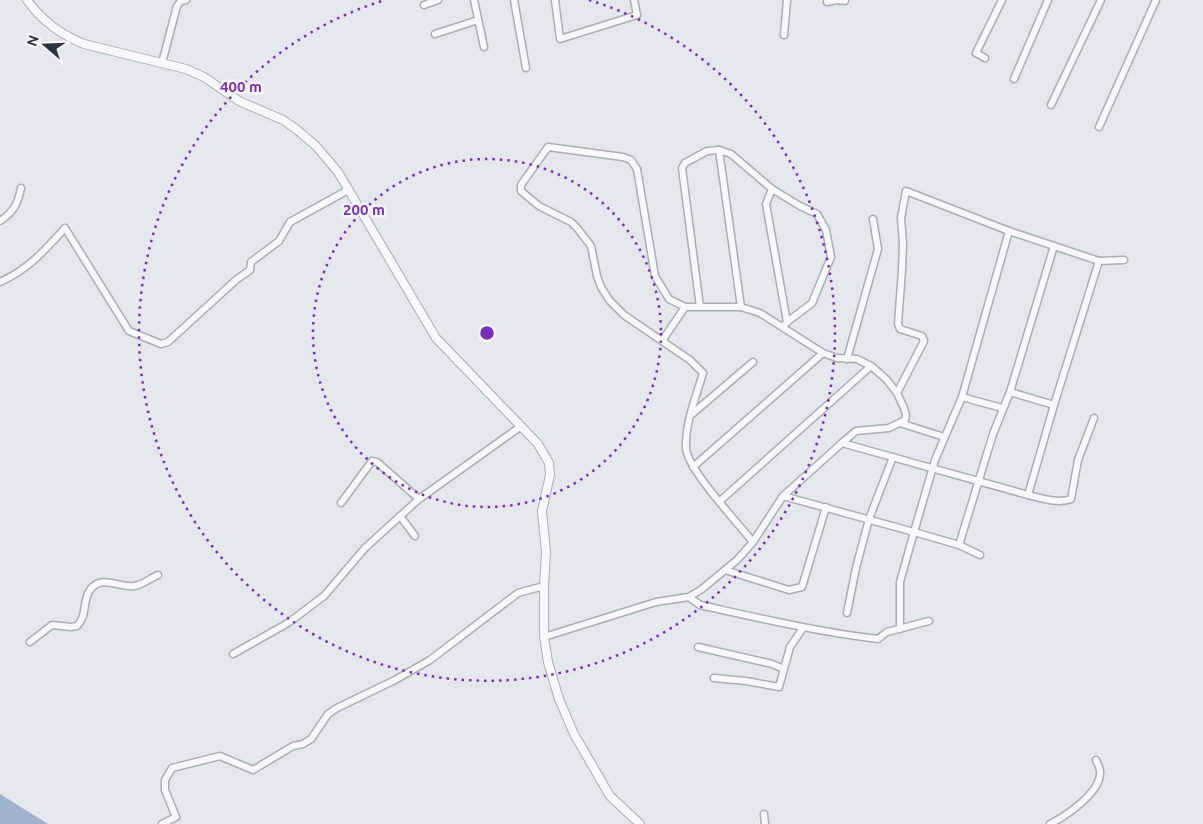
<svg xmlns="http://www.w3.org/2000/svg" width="1203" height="824" font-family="Ubuntu,sans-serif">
  <rect width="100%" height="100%" fill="#e4e7ec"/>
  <!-- water -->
  <path fill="#9fb4cc" d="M0 794 48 824H0Z"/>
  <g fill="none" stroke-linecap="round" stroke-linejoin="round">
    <!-- minor casing -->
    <g stroke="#a9aeb7" stroke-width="9">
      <g id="minor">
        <path d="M474 0 484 47"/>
        <path d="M514 0 526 68"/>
        <path d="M555 0 560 39 637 15 634 0"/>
        <path d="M827 2 837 0 845 1"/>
        <path d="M424 5 438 0"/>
        <path d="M435 34 478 20"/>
        <path d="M784 35 787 0"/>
        <path d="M985 58 976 53 1002 0"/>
        <path d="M162 63 177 6 181 1 186 0"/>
        <path d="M1014 79 1048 0"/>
        <path d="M1051 105 1101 0"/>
        <path d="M1099 127 1156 0"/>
        <path d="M719 150 741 307"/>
        <path d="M772 189 766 204 787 322"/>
        <path d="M0 221C14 212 18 203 21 188"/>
        <path d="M0 282C29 269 44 251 65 228L129 331 161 344 168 342 236 280 250 270 251 262 279 241 290 222 348 190"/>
        <path d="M700 307 682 168 685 163 707 151 719 150 731 154 772 189 800 206 817 214 826 230 831 257 812 303 787 322 783 327"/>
        <path d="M662 341 685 307"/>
        <path d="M847 359 878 249 873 219"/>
        <path d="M1010 392 1054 405"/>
        <path d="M897 393 924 341 922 336 900 329 898 324 902 270 903 244 901 218 906 191 1009 231 1099 261 1124 260"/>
        <path d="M962 397 1002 408"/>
        <path d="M692 414 753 362"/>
        <path d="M900 423 944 437"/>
        <path d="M842 443 1028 495C1041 498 1058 504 1071 499L1078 460 1094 418"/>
        <path d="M693 467 823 353"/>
        <path d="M1028 495 1054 405 1099 261"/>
        <path d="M783 496 914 532 935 460 962 397 1009 231"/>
        <path d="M720 501 871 366"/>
        <path d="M341 503 372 461 377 462 419 499"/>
        <path d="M400 516 415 536"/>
        <path d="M959 545 993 434 1010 392 1054 246"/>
        <path d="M725 570 789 590 802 587 826 507"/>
        <path d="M689 597 700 605C759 618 818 632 878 639L887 632 929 621"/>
        <path d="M847 613 856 568 869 519 893 457"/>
        <path d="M900 629V582L914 532 959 545 980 555"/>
        <path d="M544 637 656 602 689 597 702 589 737 560 753 542 783 496 842 443 856 431 889 428 905 420 906 415 904 408 897 393 886 379 871 366 857 359 837 358 823 353 760 313 741 307H685L669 299 655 276 637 169 631 160 623 157 548 147 521 185V191L539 206 571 222 577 228 591 246 597 276 601 287 610 301 624 315 690 360 703 373C696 397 685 423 686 448 687 469 738 523 753 542"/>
        <path d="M30 642 52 625 71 627 77 626C88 615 82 601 90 590 101 574 119 588 134 586 143 585 150 578 158 575"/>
        <path d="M698 647 772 664 784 669"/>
        <path d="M233 654 288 623 324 596 365 548 419 499 520 427"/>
        <path d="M714 678 746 681 779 687 790 647 803 628"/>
        <path d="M764 814 765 824"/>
        <path d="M162 824 176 817 165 790V780L172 768 220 756 253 770 293 746 303 744 311 739 328 714 337 708 395 680 430 660 518 593 544 586"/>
        <path d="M1050 824C1066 816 1102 792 1100 771 1100 768 1097 763 1096 760"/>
      </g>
    </g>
    <!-- tertiary casing -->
    <g stroke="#a9aeb7" stroke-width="10">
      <path id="tertiary" d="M27 0C41 20 62 35 84 44L186 69 204 77 239 101 283 120 296 129 316 146 338 172 436 338 538 444 549 463 550 475 542 511 546 552 544 586V637L548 662 559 699 574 734 610 796 640 824"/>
    </g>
    <!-- minor -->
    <use href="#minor" stroke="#f7f8fa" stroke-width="6"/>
    <!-- tertiary -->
    <use href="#tertiary" stroke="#f7f8fa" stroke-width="8"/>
  </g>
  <!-- distance rings -->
  <g fill="none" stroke="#7b2cbf" stroke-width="2.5" stroke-dasharray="2.5 5">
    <circle cx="487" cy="333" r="174"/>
    <path d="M589 0A348 348 0 1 1 385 0"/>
  </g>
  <circle cx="487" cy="333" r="8" fill="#7b2cbf" stroke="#f4f6f9" stroke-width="2.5"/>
  <g font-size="15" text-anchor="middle" font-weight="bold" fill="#7b2cbf" stroke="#f4f6f9" stroke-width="5" stroke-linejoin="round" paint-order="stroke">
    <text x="241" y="92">400 m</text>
    <text x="364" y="215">200 m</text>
  </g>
  <!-- north arrow -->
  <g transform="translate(45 45) rotate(289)" stroke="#f4f6f9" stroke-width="4" paint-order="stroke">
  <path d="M0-4L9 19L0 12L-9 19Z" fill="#2b3445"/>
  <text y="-8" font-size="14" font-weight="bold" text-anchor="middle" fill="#2b3445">N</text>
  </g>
</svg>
